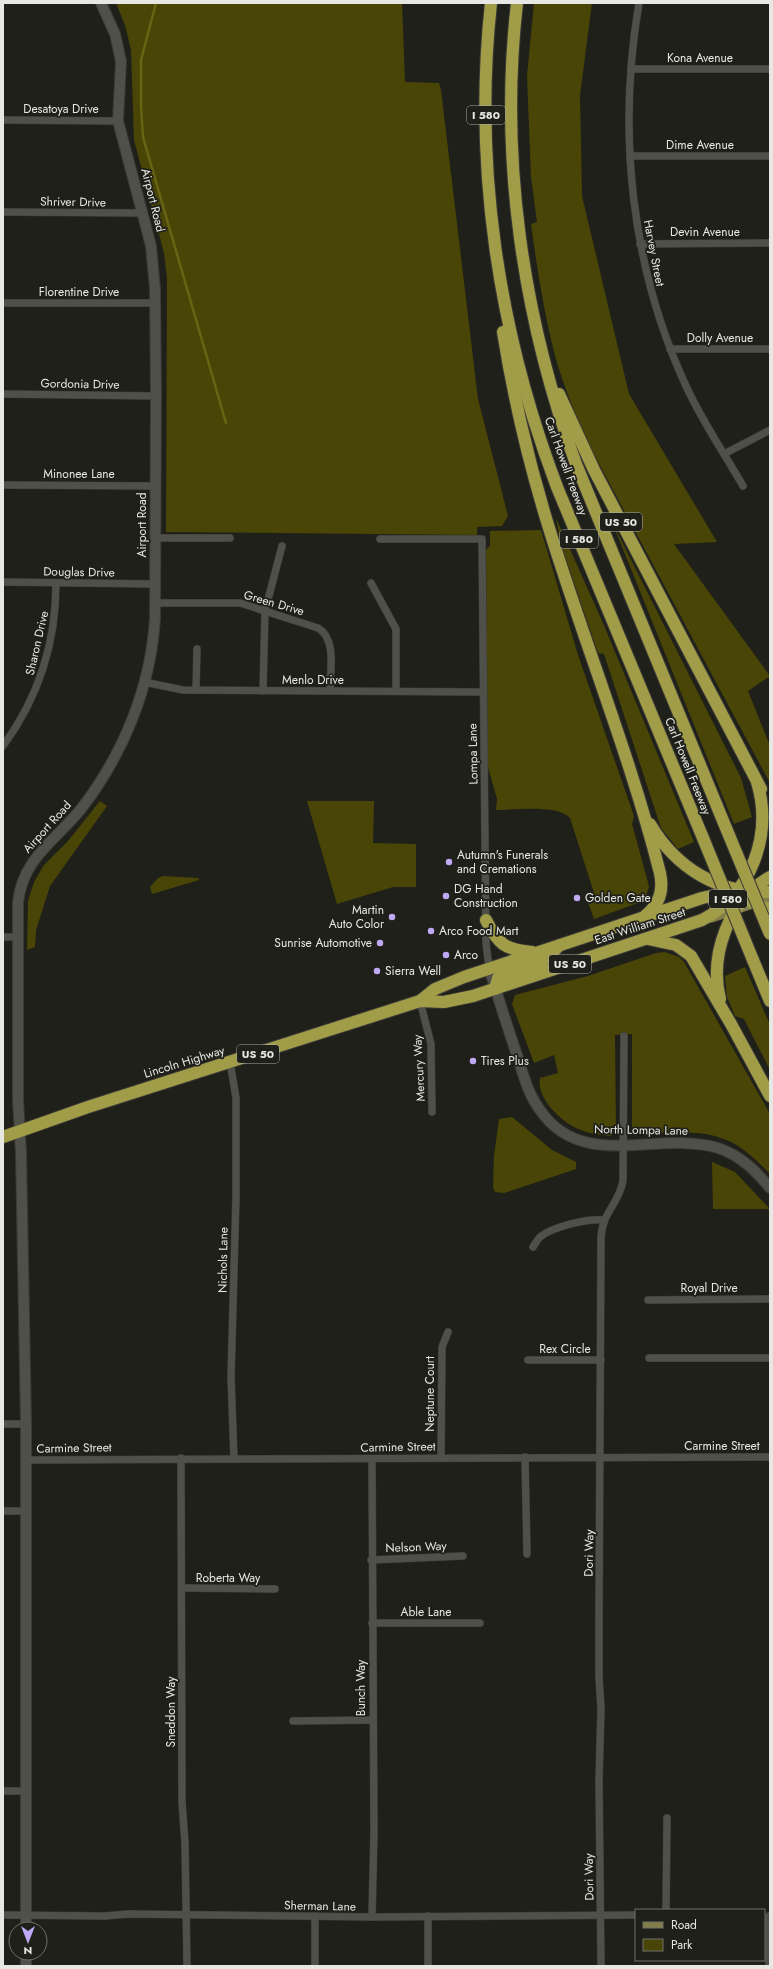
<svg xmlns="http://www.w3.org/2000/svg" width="773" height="1969" font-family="Jost,sans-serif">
  <rect width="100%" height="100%" fill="#20201a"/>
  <!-- green -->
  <g fill="#494506">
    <path d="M116 3H402L405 82 439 83 441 90 478 399 508 516 502 526 477 527V535L166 532 167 278 164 253 134 140 131 50 125 25Z"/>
    <path d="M534 3H592L580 95 582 196 629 394 717 542 674 544 770 676 748 691 770 746V783L589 445C576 416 564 387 555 356 544 313 537 268 531 224L537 222 531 177 527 76Z"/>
    <path d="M556 518 603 623 694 842 678 849 661 828 604 654 598 653 561 545Z"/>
    <path d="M612 522 741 778 752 817 734 824Z"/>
    <path d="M541 530 578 655 634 816 632 824 649 886 646 897 638 903 594 919 588 902 596 899 570 818C558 804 515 810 496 810L497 799 487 764 486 550 490 546V531Z"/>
    <path d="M100 801 107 806 50 886 36 930 35 947 27 950 28 901 34 882 44 865 68 841Z"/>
    <path d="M307 801H374L373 843 416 844V887H393L337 904Z"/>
    <path d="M163 876 198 878 199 880 152 894 150 887 158 878Z"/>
    <path d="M665 952 679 957 684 962 770 1114V1174C756 1160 741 1144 721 1138 696 1129 664 1134 638 1134L632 1129V1034L615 1035 616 1132 611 1136C599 1135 585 1133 574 1127 559 1119 536 1097 540 1078L558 1073 554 1055 534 1063 512 1004 515 995 588 976 656 953Z"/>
    <path d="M745 967 770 1025V1070L744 1019 735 1016 727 997 725 976Z"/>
    <path d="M512 1117 552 1150 576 1162V1169L504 1193 495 1192 493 1187 494 1156 499 1119Z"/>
    <path d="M712 1162 735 1172 770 1209H713Z"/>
  </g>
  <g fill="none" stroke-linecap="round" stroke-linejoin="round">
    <!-- stream -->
    <path stroke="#686414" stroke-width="2.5" d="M156 3 141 60V106L143 137 226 423"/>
    <!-- street casing -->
    <g stroke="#3b3a36" stroke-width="8">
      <g id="street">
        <path d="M639 3C617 132 631 267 686 386 702 421 724 453 743 486"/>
        <path d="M631 69H770"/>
        <path d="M3 120 118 121"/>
        <path d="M630 156H770"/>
        <path d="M3 212 143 213"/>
        <path d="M640 244 770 243"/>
        <path d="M3 303H155"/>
        <path d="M670 349H770"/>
        <path d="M3 394 156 396"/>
        <path d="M724 454 770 430"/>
        <path d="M3 485 156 486"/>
        <path d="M155 538H230"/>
        <path d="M380 539H482L486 943 489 968"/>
        <path d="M3 582 155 584"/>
        <path d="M371 583 396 629V691"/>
        <path d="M155 603H240L318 628C337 639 330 671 330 691"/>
        <path d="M144 682 183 690 483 692"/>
        <path d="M196 690 197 649"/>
        <path d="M263 691 265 611 282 546"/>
        <path d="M3 746C39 697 56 643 56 583"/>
        <path d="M3 937H17"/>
        <path d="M420 1001 431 1044 432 1112"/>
        <path d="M230 1062 236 1098V1197L231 1377 234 1459"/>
        <path d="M533 1247C535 1244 537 1240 540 1237 552 1227 588 1218 604 1220"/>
        <path d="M648 1300 770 1299"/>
        <path d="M649 1358H770"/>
        <path d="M528 1360H601"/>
        <path d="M3 1424H26"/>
        <path d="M525 1457 527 1554"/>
        <path d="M181 1458 182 1802 185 1843 187 1966"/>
        <path d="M441 1458 442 1347 448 1332"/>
        <path d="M372 1459 374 1832 372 1917"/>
        <path d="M26 1460 770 1457"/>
        <path d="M3 1511H26"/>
        <path d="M371 1560 463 1556"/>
        <path d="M182 1588 275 1589"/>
        <path d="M372 1623H480"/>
        <path d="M293 1721 372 1720"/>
        <path d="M3 1791H26"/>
        <path d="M666 1910 667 1818"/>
        <path d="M3 1915 105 1916 128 1914 372 1917 636 1915"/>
        <path d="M428 1916V1966"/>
        <path d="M769 1916V1966"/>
        <path d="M315 1966V1916"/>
        <path d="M601 1966 599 1780 601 1709 599 1677V1621L601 1238C602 1212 619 1204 623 1181L624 1036"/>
      </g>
    </g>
    <!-- secondary casing -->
    <g stroke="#3b3a36" stroke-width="12">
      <g id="secondary">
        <path d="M489 968C498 997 507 1026 517 1055 523 1074 528 1094 540 1110 582 1172 659 1130 718 1148 740 1155 756 1171 770 1188"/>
        <path d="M26 1929V1424L21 1153 18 1100V903C22 859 55 841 81 809 123 755 151 687 155 618L156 396 155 289 151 246 118 121 121 61 115 34 101 3"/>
        <path d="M26 1966V1953"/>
      </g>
    </g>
    <!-- primary casing -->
    <g stroke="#3b3a36" stroke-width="12">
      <path id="primary" d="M711 917 770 897"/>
    </g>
    <!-- highway casing -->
    <g stroke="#3b3a36" stroke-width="14">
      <g id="highway">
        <path d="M491 3C473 167 499 334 557 487L703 838"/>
        <path d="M517 3C499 158 523 318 576 464L726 828"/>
        <path d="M503 332C513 394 527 455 545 515 581 635 629 751 660 873 664 891 659 905 645 916"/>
        <path d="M559 394 594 470 761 789"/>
        <path d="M650 824C676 868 718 894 770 892"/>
        <path d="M486 920C498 944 505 950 532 952"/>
        <path d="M648 939 676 945 691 956 731 1024 770 1096"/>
        <path d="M753 960 770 1001"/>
        <path d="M495 989 498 978 541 963 560 945"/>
        <path d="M720 999C709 955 729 900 770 877"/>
        <path d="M420 1001 435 989 464 977 702 898C724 892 750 900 770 910"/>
        <path d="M3 1137 88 1107 420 1001 444 1002 473 996 702 920C751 895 773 835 757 782"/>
      </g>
    </g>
    <!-- street -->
    <use href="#street" stroke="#50504a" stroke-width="7"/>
    <!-- secondary -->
    <use href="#secondary" stroke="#50504a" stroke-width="10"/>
    <!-- primary -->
    <use href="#primary" stroke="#817e49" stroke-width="11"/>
    <!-- highway -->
    <use href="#highway" stroke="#a19c48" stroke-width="12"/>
    <!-- highway-bridge casing -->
    <g stroke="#3b3a36" stroke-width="14" stroke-linecap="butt">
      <g id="highway-bridge">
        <path d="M726 828 770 934"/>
        <path d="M703 838 753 960"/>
      </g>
    </g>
    <!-- highway-bridge -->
    <use href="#highway-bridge" stroke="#a19c48" stroke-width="12"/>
  </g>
  <!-- markers -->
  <g fill="#bfa9f4" stroke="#20201a" stroke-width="1.5">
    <circle cx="449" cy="862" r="4"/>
    <circle cx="446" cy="896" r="4"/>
    <circle cx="577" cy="898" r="4"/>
    <circle cx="392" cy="917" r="4"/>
    <circle cx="431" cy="931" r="4"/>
    <circle cx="380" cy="943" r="4"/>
    <circle cx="446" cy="955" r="4"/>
    <circle cx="377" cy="971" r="4"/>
    <circle cx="473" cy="1061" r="4"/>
  </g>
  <g text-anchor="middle" stroke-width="3.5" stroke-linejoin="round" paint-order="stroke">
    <!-- shield labels -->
    <g fill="#20201a" stroke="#ababa7" stroke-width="1">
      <rect x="467" y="106" width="38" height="18" rx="3"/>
      <rect x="600" y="513" width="42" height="18" rx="3"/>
      <rect x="560" y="530" width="38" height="18" rx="3"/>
      <rect x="709" y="890" width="38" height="18" rx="3"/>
      <rect x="549" y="955" width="42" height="18" rx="3"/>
      <rect x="237" y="1045" width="42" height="18" rx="3"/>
    </g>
    <g font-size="11" font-weight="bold" fill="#e7e7e3">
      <text x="486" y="119">I 580</text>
      <text x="621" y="526">US 50</text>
      <text x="579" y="543">I 580</text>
      <text x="728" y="903">I 580</text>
      <text x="570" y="968">US 50</text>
      <text x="258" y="1058">US 50</text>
    </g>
    <!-- street labels -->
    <g font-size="12" fill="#e7e7e3" stroke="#20201a">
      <text x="700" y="62">Kona Avenue</text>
      <text x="61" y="113">Desatoya Drive</text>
      <text x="700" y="149">Dime Avenue</text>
      <text transform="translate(153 200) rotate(76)" y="4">Airport Road</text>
      <text transform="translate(73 202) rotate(1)" y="4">Shriver Drive</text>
      <text x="705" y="236">Devin Avenue</text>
      <text transform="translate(654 253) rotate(79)" y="4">Harvey Street</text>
      <text x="79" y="296">Florentine Drive</text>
      <text x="720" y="342">Dolly Avenue</text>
      <text transform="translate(80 384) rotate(1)" y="4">Gordonia Drive</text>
      <text transform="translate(566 466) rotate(70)" y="4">Carl Howell Freeway</text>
      <text x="79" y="478">Minonee Lane</text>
      <text transform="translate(142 525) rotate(-90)" y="4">Airport Road</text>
      <text transform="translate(79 572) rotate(1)" y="4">Douglas Drive</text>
      <text transform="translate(274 603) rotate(16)" y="4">Green Drive</text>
      <text transform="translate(37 643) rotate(-77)" y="4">Sharon Drive</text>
      <text x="313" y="684">Menlo Drive</text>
      <text transform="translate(473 754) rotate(-91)" y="4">Lompa Lane</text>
      <text transform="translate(688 766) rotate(68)" y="4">Carl Howell Freeway</text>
      <text transform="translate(47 827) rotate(-48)" y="4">Airport Road</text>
      <text transform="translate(640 926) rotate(-18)" y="4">East William Street</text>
      <text transform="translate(184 1062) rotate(-17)" y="4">Lincoln Highway</text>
      <text transform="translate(419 1068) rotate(-93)" y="4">Mercury Way</text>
      <text transform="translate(641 1130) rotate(1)" y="4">North Lompa Lane</text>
      <text transform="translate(223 1260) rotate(-89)" y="4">Nichols Lane</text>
      <text x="709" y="1292">Royal Drive</text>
      <text x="565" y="1353">Rex Circle</text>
      <text transform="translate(430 1394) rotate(-90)" y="4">Neptune Court</text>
      <text x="722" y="1450">Carmine Street</text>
      <text transform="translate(398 1447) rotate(-1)" y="4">Carmine Street</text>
      <text transform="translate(74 1448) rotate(-1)" y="4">Carmine Street</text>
      <text transform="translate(416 1547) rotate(-2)" y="4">Nelson Way</text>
      <text transform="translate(589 1553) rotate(-89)" y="4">Dori Way</text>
      <text x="228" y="1582">Roberta Way</text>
      <text x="426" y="1616">Able Lane</text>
      <text transform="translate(361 1688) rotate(-90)" y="4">Bunch Way</text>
      <text transform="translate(171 1712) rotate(-90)" y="4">Sneddon Way</text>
      <text transform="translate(589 1877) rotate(-91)" y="4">Dori Way</text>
      <text transform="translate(320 1906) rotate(1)" y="4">Sherman Lane</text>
    </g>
    <!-- poi labels -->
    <g font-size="12" fill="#e7e7e3" stroke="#20201a" text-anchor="start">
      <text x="457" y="859">Autumn's Funerals<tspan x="457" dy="14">and Cremations</tspan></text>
      <text x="454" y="893">DG Hand<tspan x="454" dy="14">Construction</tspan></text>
      <text x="585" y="902">Golden Gate</text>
      <text x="384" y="914" text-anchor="end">Martin<tspan x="384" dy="14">Auto Color</tspan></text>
      <text x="439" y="935">Arco Food Mart</text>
      <text x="372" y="947" text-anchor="end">Sunrise Automotive</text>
      <text x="454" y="959">Arco</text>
      <text x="385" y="975">Sierra Well</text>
      <text x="481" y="1065">Tires Plus</text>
    </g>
  </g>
  <!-- border -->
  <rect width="773" height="1969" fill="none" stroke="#e7e7e3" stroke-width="8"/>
  <!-- legend -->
  <rect x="635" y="1909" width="130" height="52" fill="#20201a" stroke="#70706a"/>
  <rect x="643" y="1922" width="20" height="6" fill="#817e49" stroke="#70706a"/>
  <text x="671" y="1929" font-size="12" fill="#e7e7e3">Road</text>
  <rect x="643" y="1939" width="20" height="12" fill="#494506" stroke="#70706a"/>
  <text x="671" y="1949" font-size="12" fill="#e7e7e3">Park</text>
  <!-- north arrow -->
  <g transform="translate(28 1941) rotate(180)"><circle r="19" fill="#20201a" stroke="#70706a"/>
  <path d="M0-3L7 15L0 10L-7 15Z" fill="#bfa9f4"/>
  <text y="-6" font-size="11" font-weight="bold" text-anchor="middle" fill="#e7e7e3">N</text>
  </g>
</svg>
